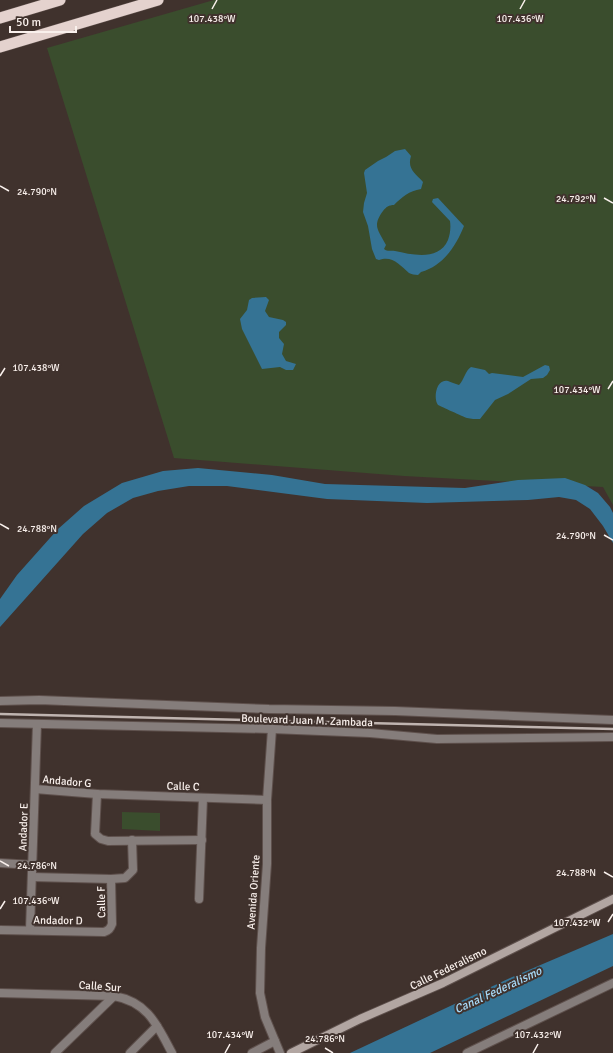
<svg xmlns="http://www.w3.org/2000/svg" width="613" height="1053" font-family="Signika,sans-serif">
  <rect width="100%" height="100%" fill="#40322d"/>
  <!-- green -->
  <g fill="#3a4d2d">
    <path d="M214 0H613V505L603 487 404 476 174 458 47 48Z"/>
    <path d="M122 812 160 813V831L122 829Z"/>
  </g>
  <!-- water -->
  <g fill="#357394">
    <path d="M405 149 411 156C407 169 415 173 423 182L421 189C409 191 402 197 394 205 389 205 386 207 383 211 372 226 378 230 386 245L384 249C388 252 390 250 395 251 413 255 439 261 448 240 450 234 451 228 450 221L432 202 433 199 438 198 464 226C456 246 443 266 421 272L418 275C415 275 411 274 409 273 400 265 392 255 379 260L376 259 372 249 368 226 363 212 364 203 367 193 364 173 365 170 378 161 386 157 395 151Z"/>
    <path d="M266 297 269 300 265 311 269 317 283 320 286 322V325L279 332V338L284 344 282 354 286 361 296 364 293 370H286L280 367 262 369 242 329 240 319 247 310 249 300 252 298Z"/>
    <path d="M545 365 549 366 550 370 547 375 543 378 531 379 508 394 495 400 480 419C475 419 471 419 467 418 464 417 440 406 438 405 433 399 436 378 448 381 451 382 455 384 459 385 464 380 465 371 471 367L485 370 489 374 492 373 523 377Z"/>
    <path d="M198 468 272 475 325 484 465 488 518 480 565 478 585 485 598 493 610 507 613 513V543L603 526 590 509 576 500 559 497 528 500 427 503 327 499 227 486H189L158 491 133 498 107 513 83 534 0 627V599L17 575 58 529 84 506 122 483 163 471Z"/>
    <path d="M613 934V966L430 1053H350L510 978Z"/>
  </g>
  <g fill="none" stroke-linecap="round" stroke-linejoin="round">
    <!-- minor casing -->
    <g stroke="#5e504c" stroke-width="10">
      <g id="minor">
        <path d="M0 701 39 700 269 709 395 711 613 720"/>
        <path d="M272 729 267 800V864L261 948 260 993 265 1017 280 1053"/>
        <path d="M35 789 97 794 267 800"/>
        <path d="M97 794 95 834 101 839 108 841 202 840"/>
        <path d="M0 863 33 865"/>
        <path d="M32 877 111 879 125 878 133 870 132 840"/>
        <path d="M199 899 203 798"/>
        <path d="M0 930 104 932C109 930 110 929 112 924L111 879"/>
        <path d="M30 930 37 724"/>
        <path d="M0 993 114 996C148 1002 157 1025 172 1053"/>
        <path d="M55 1053 114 996"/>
        <path d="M130 1053 157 1026"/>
        <path d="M252 1053 275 1041"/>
        <path d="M467 1053 613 983"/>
      </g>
    </g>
    <!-- tertiary casing -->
    <g stroke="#5e504c" stroke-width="10">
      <path id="tertiary" d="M0 723 272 729 370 733 437 739 613 737"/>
    </g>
    <!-- secondary casing -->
    <g stroke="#5e504c" stroke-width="10">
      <path id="secondary" d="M291 1053 360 1019 443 983 613 899"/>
    </g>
    <!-- trunk casing -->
    <g stroke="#5e504c" stroke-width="12">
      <g id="trunk">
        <path d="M0 18 60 0"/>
        <path d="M0 47 158 0"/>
      </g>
    </g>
    <!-- minor -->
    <use href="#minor" stroke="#857d7b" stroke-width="8"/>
    <!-- tertiary -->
    <use href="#tertiary" stroke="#857d7b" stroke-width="8"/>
    <!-- secondary -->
    <use href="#secondary" stroke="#b2a6a2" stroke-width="8"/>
    <!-- trunk -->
    <use href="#trunk" stroke="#e4d2ce" stroke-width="11"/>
    <!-- rail -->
    <path stroke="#bfb4b0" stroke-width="2.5" d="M0 714 613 729"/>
  </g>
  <!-- ticks -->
  <path fill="none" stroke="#f9f0ec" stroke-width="1.5" d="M212 9 217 0M520 9 525 0M0 186 9 191M604 198 613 203M0 376 5 368M608 389 613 381M0 524 9 529M604 535 613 540M0 861 9 866M604 872 613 877M0 909 5 901M608 922 613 914M325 1048 333 1053M225 1053 230 1044M533 1053 538 1044"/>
  <g text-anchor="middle" stroke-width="4" stroke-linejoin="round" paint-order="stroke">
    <!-- street labels -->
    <g font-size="11" fill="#f9f0ec" stroke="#40322d">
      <text transform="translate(307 720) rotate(2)" y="4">Boulevard Juan M. Zambada</text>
      <text transform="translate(67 781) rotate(5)" y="4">Andador G</text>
      <text transform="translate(183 786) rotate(2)" y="4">Calle C</text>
      <text transform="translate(23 827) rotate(-88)" y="4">Andador E</text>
      <text transform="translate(253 892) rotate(-86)" y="4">Avenida Oriente</text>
      <text transform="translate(101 902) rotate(-91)" y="4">Calle F</text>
      <text transform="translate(58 920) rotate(1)" y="4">Andador D</text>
      <text transform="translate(448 968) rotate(-26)" y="4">Calle Federalismo</text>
      <text transform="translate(100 986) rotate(4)" y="4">Calle Sur</text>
    </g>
    <!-- water labels -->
    <g font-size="12" font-style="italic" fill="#a7daf8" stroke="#40322d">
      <text transform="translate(498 990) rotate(-25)" y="4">Canal Federalismo</text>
    </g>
  </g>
  <g font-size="10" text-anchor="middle" fill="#f9f0ec" stroke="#40322d" stroke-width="4" stroke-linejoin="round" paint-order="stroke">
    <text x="212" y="22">107.438°W</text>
    <text x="520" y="22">107.436°W</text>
    <text x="37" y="195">24.790°N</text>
    <text x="576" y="202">24.792°N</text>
    <text x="36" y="371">107.438°W</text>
    <text x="577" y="393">107.434°W</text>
    <text x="37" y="532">24.788°N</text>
    <text x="576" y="539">24.790°N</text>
    <text x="37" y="869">24.786°N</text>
    <text x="576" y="876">24.788°N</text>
    <text x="36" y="904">107.436°W</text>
    <text x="577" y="926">107.432°W</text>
    <text x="230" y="1038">107.434°W</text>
    <text x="538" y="1038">107.432°W</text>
    <text x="325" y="1042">24.786°N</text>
  </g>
  <!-- scale -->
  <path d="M10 26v6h66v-6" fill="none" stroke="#f9f0ec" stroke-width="2"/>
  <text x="16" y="26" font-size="12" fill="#f9f0ec" stroke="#40322d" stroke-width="3" paint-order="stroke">50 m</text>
</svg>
